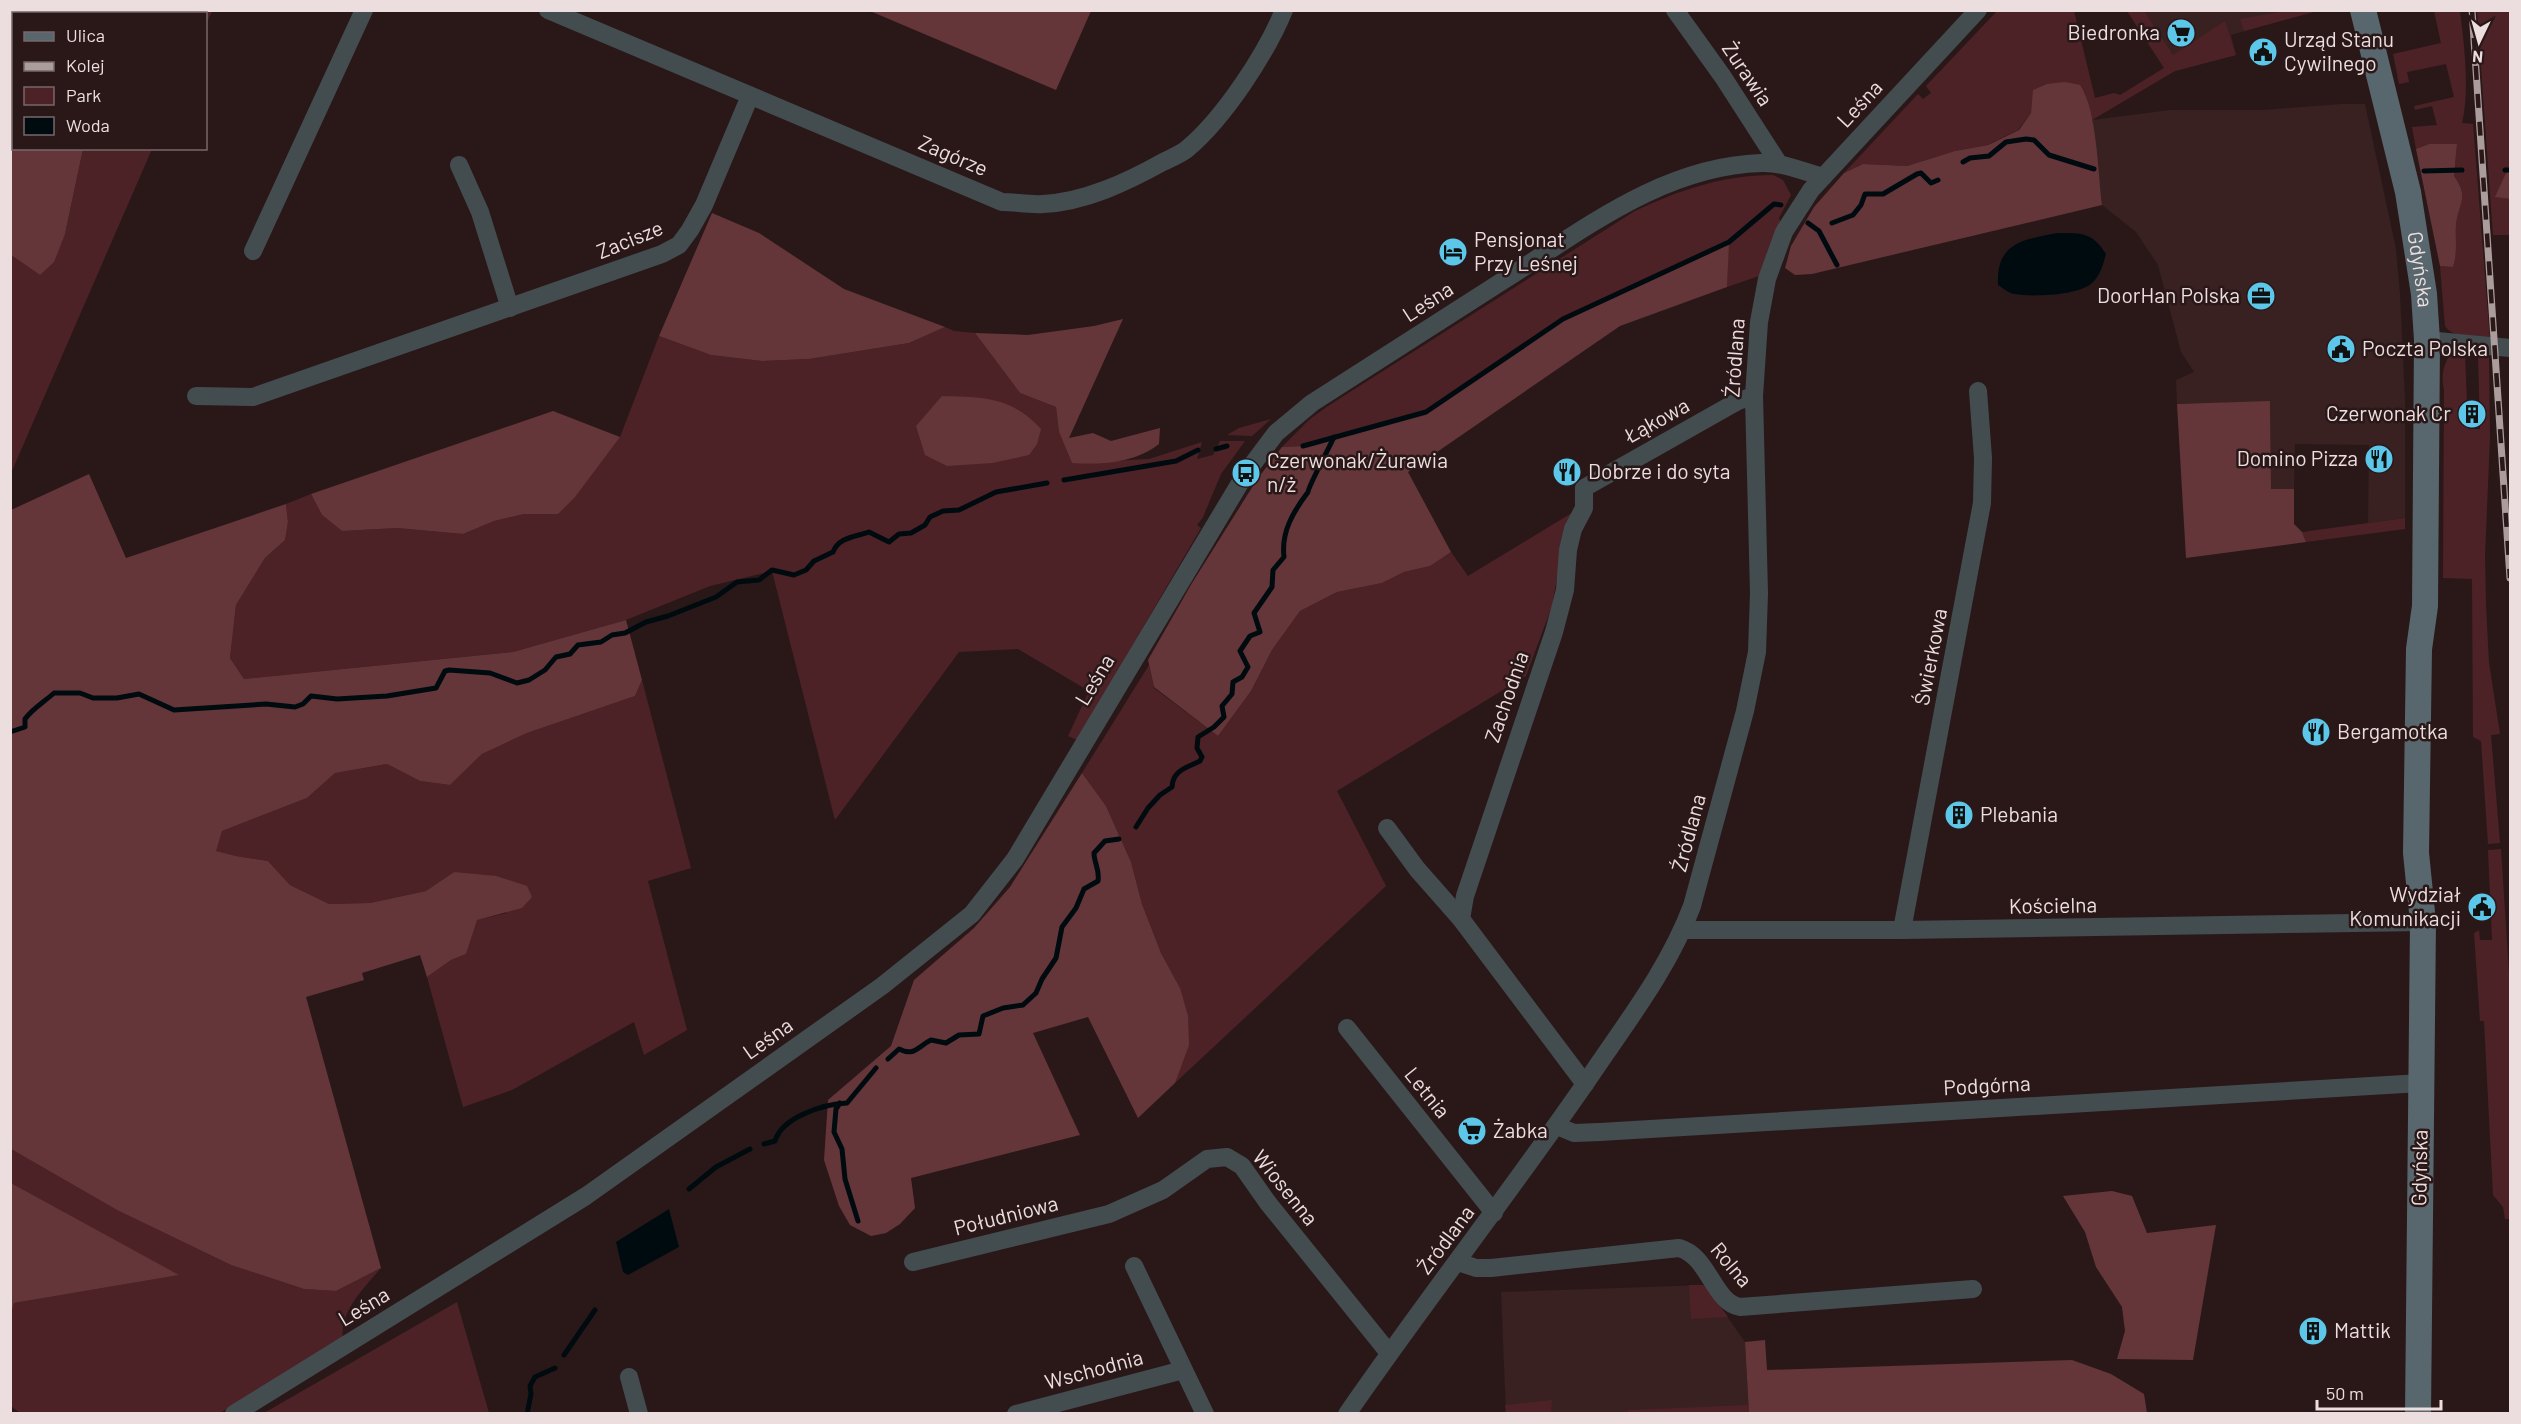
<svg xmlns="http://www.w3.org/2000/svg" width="2521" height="1424" font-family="Barlow,sans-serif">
  <rect width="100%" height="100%" fill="#2a1819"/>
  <!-- built -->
  <g fill="#392021">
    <path d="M2136 11H2317L2231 35 2236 55 2175 71Z"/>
    <path d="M2341 104H2365L2396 249 2400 294 2405 398V518L2368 523 2369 445 2295 444 2294 489H2271L2270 402 2177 404 2176 380 2194 372 2181 352 2158 265 2136 232 2102 205 2092 120 2170 110H2263Z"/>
    <path d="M1705 1285 1745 1342 1749 1413H1506L1501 1292Z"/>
  </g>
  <!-- green -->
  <g fill="#4d2226">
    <path d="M72 10 212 11 206 25V14H71Z"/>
    <path d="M1997 11H2074L2095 98 2114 93 2120 95 2164 68 2127 11H2144L2173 55 2225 21 2236 55 2175 71 2092 120 2085 93 2034 90 2031 113 2018 130 1987 145 1955 151 1907 166 1863 164 1844 173 1918 94 1923 99 1931 93 1926 86Z"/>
    <path d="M2285 11H2317L2244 31 2240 19Z"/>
    <path d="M2434 11H2460C2464 44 2470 90 2462 123L2473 124 2490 340C2477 338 2452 338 2445 326L2440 266 2453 267C2458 252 2455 240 2456 225 2458 203 2470 197 2454 176L2457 144H2429L2416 149 2412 127 2437 125 2432 106 2415 110 2414 106 2454 97 2446 64 2407 72 2409 82 2399 84 2393 54 2441 43Z"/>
    <path d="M2477 11H2510V168L2505 175 2496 197 2510 199V235H2493Z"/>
    <path d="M83 149H152L11 473V255L40 275 65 234Z"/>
    <path d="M1773 175 1783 180 1791 195 1779 218 1781 223 1759 276 1727 287 1728 243 1482 376 1426 412 1303 446 1282 447 1310 419 1328 406 1635 211C1679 190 1724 175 1773 175Z"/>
    <path d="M945 327 954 331 975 333 1020 393 1056 407 1059 432 1072 463 1149 459 1202 442 1197 459 1213 455 1220 441H1245L1221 474 1203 517 1197 525 1201 528 1077 740 1068 736 1089 691 1018 649 959 652 835 820 772 571 710 586 626 620 513 652 244 679 230 658 236 605 265 558 285 540 288 522 286 504 311 494 322 515 342 531 397 528 463 534 494 521 524 514H558L620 437 659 336 711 355 762 361 809 359 909 343Z"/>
    <path d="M2452 352 2465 354 2468 429H2480L2478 355 2489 357 2490 437 2485 555 2486 606 2489 663 2500 734 2491 735 2500 843 2488 844 2481 741 2473 737 2472 579 2443 578 2444 390C2441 376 2443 364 2452 352Z"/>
    <path d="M1271 419 1252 436 1227 435 1239 428Z"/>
    <path d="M1580 508 1565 533 1552 606 1526 676 1337 791 1386 886 1175 1083 1180 1066V988L1161 953 1142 904 1131 862 1106 806 1082 773 1149 665 1154 688 1218 736 1251 691 1272 650 1300 611 1337 592 1382 583 1404 572 1430 566 1451 552 1468 576Z"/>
    <path d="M2405 518V529L2306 542 2302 532Z"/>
    <path d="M642 680 691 868 648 881 687 1030 644 1055 634 1022 512 1090 463 1107 427 977 451 960 466 954 476 920 507 913 454 872 426 891 370 903 329 904 290 885 268 861 236 856 215 851 222 831 307 798 335 773 387 764 420 781 450 785 482 754 527 733 635 696Z"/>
    <path d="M2501 849 2510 989V1219H2505L2503 1207 2493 1195 2484 1021H2480L2474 933 2479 930 2480 940H2492L2488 850Z"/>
    <path d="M11 1149 117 1210 231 1265 304 1289 336 1291 381 1268C365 1287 339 1312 343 1338L220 1413H20L11 1406 10 1314 14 1303 178 1275 11 1183Z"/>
    <path d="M1689 1285H1705L1728 1317 1691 1319Z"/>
    <path d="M457 1302 489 1413H264Z"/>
    <path d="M1552 1400 1551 1413H1506L1505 1405Z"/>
    <path d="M1748 1405 1749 1413H1628V1410Z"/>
  </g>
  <!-- forest -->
  <g fill="#653639">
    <path d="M11 10 72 11 71 13 14 14V148L83 149 65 234 54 262 40 275 11 255Z"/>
    <path d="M870 11H1091L1056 90Z"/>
    <path d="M2065 82 2080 85C2097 109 2098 174 2102 205L1812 274 1795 275 1785 268 1791 246 1814 207 1844 173 1863 164 1907 166 1955 151 1988 145 2019 130 2031 113 2033 90 2047 84Z"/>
    <path d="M2429 144H2457L2454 176C2470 198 2458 203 2456 225 2455 240 2458 252 2453 267L2440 266 2416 149Z"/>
    <path d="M2510 168V199L2495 197 2505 175Z"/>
    <path d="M712 213 759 233 844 289 945 327 909 343 809 359 762 361 711 355 659 336Z"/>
    <path d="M1729 242 1727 287 1620 326 1408 472 1451 552 1430 566 1404 572 1382 583 1337 592 1300 611 1272 650 1251 691 1218 736 1154 687 1148 660 1192 583 1258 478 1282 447 1303 446 1426 412 1563 319Z"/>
    <path d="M1123 319 1069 438 1093 433 1111 441 1160 428 1159 444C1135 463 1102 465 1072 463L1059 432 1056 407 1020 393 975 333 1028 335 1094 326Z"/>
    <path d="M942 396C983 397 1012 397 1041 429L1037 444 1029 455 992 463 947 466 925 455 916 426Z"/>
    <path d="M2270 401 2271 489H2294V524L2302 532 2306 542 2186 558 2177 404Z"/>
    <path d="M553 411 620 437 575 497 558 514H524L494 521 463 534 397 528 342 531 322 515 311 494Z"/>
    <path d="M89 474 126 558 286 504 288 522 285 540 265 558 236 605 230 658 244 679 513 652 626 620 642 680 635 696 527 733 482 754 450 785 420 781 387 764 335 773 307 798 222 831 216 851 236 856 268 861 290 885 329 904 370 903 426 891 454 872 496 876 527 886 532 897 522 908 477 920 466 954 451 960 427 977 420 955 362 973 364 980 306 997 381 1268 336 1291 304 1289 231 1265 117 1210 11 1149V510Z"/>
    <path d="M1082 773 1106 806 1131 862 1142 904 1161 953 1180 988 1188 1016 1189 1045 1175 1083 1138 1118 1088 1017 1033 1033 1080 1135 911 1178 915 1208 900 1224 886 1233 871 1236 850 1225 839 1206 824 1160 828 1100 891 1046 914 980 974 928 1010 887Z"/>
    <path d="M11 1183 179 1275 14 1303 11 1314Z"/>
    <path d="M2112 1191 2132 1196 2147 1233 2216 1225 2193 1360 2117 1359 2125 1331 2122 1307 2096 1267 2085 1232 2063 1196Z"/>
    <path d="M1765 1340 1767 1370 2072 1360 2111 1374 2144 1394 2147 1413H1749L1745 1342Z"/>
  </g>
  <!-- water -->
  <g fill="#000b10">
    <path d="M2057 233C2082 233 2092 232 2106 254 2103 265 2100 276 2092 283 2078 296 2031 297 2014 294 2008 293 2003 288 1998 285 1996 243 2022 240 2057 233Z"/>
    <path d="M669 1209 679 1247 628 1275 623 1272 616 1242Z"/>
  </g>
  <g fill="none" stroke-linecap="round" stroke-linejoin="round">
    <!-- stream -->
    <g stroke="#000b10" stroke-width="5">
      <path d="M1963 162 1970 158 1989 156 2006 142 2026 139 2034 140 2049 155 2094 169"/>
      <path d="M2505 170H2510"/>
      <path d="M2424 171 2462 170"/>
      <path d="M1808 223 1819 231 1837 265"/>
      <path d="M1832 223 1853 215 1861 205 1865 194H1883L1917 174 1921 173 1931 183 1938 180"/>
      <path d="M1303 446 1426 412 1563 319 1729 242 1774 204 1781 205"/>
      <path d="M1216 449 1227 446"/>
      <path d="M1064 480 1176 461 1198 450"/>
      <path d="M10 732 25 727V719C32 709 44 702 54 693H80L93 698H117L139 694 174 710 266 704 295 707 303 704 311 696 337 699 387 696 436 688 445 671 449 670 490 673 517 683 529 680 545 670 556 657 570 654 578 645 601 642 612 635 625 633 646 622 668 616 716 597 737 582 759 580 772 570 794 575 806 570 814 561 833 552C839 537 855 537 869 532L889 542 899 534 911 533 925 525 930 517 943 511 959 510 996 492 1047 483"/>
      <path d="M1136 827 1148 808 1160 795 1172 787C1173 770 1186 768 1200 761L1202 757 1197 748 1198 737 1214 727 1224 717 1222 706 1232 694 1233 682 1242 677 1248 667 1240 651 1250 636 1260 632 1254 613 1272 587 1273 570 1284 557C1281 532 1293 512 1308 492 1308 487 1330 446 1334 437"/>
      <path d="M888 1059 899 1049C915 1057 918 1046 931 1040L946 1043 959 1035 979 1034 983 1016 1003 1008 1023 1005 1036 993 1042 979 1056 958 1062 927 1076 908 1084 889 1098 881C1100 870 1094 863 1094 853L1105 841 1119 839"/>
      <path d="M840 1103 836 1109 834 1132 842 1149 845 1179 858 1221"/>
      <path d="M764 1144 775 1141C782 1117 824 1104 847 1103L876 1068"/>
      <path d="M689 1189 716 1167 750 1149"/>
      <path d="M564 1355 595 1310"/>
      <path d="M527 1414 531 1394 530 1386 535 1377 555 1368"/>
    </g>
    <!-- minor -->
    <g stroke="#434d50" stroke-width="18">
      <path d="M548 10 1002 202C1015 202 1029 205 1043 204 1085 202 1127 182 1163 162 1171 158 1181 154 1187 149 1224 118 1266 54 1284 10"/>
      <path d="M1675 10 1723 77 1779 164"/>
      <path d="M459 165 480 212 510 308"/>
      <path d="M253 251 364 10"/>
      <path d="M2427 340 2510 348"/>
      <path d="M196 396 253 397 662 254 679 245 690 230 704 205 750 96"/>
      <path d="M1387 828 1417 869 1461 919"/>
      <path d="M1683 930H1902L2423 922"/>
      <path d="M1902 930 1982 503 1983 458 1978 391"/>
      <path d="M1347 1028 1494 1213"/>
      <path d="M1585 1084 1461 919 1465 896 1554 632 1565 590 1568 550 1573 529 1584 508V488L1738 401 1754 396"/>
      <path d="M1557 1126 1574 1133 1600 1132 2421 1083"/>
      <path d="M913 1262 1109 1214 1163 1190 1207 1159 1227 1157 1242 1166 1268 1203 1389 1353"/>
      <path d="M1458 1262 1476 1268H1491L1679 1248C1709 1256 1713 1302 1740 1307L1973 1289"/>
      <path d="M1134 1266 1205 1414"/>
      <path d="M629 1377 639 1414"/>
      <path d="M234 1414 586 1196 882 986 972 914 1015 859 1246 473 1276 433 1312 403C1376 362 1440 321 1504 280 1583 230 1663 166 1761 163 1782 162 1802 171 1823 177"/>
      <path d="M1016 1414 1183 1370"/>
      <path d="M1347 1414C1425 1301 1509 1194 1587 1081 1625 1024 1668 970 1692 906L1745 711 1757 652 1759 593 1754 396 1759 322 1767 279 1784 232 1811 190 1978 10"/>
    </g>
    <!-- secondary -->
    <path stroke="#58676d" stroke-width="26" id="s1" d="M2363 10 2408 192 2424 294 2427 340 2425 606 2419 649 2416 853 2423 922 2418 1414"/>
    <!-- rail casing -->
    <g stroke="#ac9d9d" stroke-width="7">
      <path id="rail" d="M2472 10 2510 578"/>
    </g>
    <!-- rail -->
    <use href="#rail" stroke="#2a1819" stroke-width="4.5" stroke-dasharray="14" stroke-linecap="butt"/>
  </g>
  <!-- icons -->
  <defs>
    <g id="supermarket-disc" transform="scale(1.5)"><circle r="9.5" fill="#5cc7e8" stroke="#2a1819"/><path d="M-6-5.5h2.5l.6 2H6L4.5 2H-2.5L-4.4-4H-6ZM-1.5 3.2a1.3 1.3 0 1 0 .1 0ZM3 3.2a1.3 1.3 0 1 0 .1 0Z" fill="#111"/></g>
    <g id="civic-disc" transform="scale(1.5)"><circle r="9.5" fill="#5cc7e8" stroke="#2a1819"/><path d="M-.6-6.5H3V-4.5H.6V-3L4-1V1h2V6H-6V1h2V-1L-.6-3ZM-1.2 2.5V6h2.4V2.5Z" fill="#111"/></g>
    <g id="hotel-disc" transform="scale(1.5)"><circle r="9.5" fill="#5cc7e8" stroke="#2a1819"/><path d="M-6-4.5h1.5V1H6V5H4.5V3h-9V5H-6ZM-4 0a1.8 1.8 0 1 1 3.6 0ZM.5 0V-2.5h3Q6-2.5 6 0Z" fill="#111"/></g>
    <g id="office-disc" transform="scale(1.5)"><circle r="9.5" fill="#5cc7e8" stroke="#2a1819"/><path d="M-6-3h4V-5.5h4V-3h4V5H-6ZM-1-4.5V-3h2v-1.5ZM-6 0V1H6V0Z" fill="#111"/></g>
    <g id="building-disc" transform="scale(1.5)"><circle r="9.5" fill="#5cc7e8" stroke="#2a1819"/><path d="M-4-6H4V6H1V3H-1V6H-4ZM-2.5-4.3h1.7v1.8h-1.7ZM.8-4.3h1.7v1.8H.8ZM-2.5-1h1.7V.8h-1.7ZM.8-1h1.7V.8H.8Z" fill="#111"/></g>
    <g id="restaurant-disc" transform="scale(1.5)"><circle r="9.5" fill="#5cc7e8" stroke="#2a1819"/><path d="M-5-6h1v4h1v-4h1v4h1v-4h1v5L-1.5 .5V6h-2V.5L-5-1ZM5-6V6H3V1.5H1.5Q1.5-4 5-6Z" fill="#111"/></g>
    <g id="bus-disc" transform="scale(1.5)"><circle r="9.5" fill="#5cc7e8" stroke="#2a1819"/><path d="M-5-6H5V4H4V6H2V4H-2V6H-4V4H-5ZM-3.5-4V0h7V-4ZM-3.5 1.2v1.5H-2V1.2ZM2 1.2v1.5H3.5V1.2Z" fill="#111"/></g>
  </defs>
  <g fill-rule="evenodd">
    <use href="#supermarket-disc" x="2181" y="33"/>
    <use href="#civic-disc" x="2263" y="52"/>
    <use href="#hotel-disc" x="1453" y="252"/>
    <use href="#office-disc" x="2261" y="296"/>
    <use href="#civic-disc" x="2341" y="349"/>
    <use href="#building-disc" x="2472" y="414"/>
    <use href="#restaurant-disc" x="2379" y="459"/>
    <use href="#restaurant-disc" x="1567" y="472"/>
    <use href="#bus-disc" x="1246" y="473"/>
    <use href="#restaurant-disc" x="2316" y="732"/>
    <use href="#building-disc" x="1959" y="815"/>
    <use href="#civic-disc" x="2482" y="907"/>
    <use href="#supermarket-disc" x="1472" y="1131"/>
    <use href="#building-disc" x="2313" y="1331"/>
  </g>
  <g text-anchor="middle" stroke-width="5" stroke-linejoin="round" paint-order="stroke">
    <!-- poi labels -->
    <g font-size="21" fill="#ecdede" stroke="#2a1819" text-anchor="start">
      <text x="2160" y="40" text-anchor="end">Biedronka</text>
      <text x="2284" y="47">Urząd Stanu<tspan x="2284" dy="24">Cywilnego</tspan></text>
      <text x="1474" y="247">Pensjonat<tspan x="1474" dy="24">Przy Leśnej</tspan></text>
      <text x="2240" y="303" text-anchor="end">DoorHan Polska</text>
      <text x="2362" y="356">Poczta Polska</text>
      <text x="2451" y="421" text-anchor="end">Czerwonak Cr</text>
      <text x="2358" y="466" text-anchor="end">Domino Pizza</text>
      <text x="1267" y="468">Czerwonak/Żurawia<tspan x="1267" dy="24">n/ż</tspan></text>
      <text x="1588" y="479">Dobrze i do syta</text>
      <text x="2337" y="739">Bergamotka</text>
      <text x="1980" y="822">Plebania</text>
      <text x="2461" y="902" text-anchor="end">Wydział<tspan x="2461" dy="24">Komunikacji</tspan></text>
      <text x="1493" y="1138">Żabka</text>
      <text x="2334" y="1338">Mattik</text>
    </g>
    <!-- street labels -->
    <g font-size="21" fill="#ecdede" stroke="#2a1819">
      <text transform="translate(1747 74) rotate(56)" y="7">Żurawia</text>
      <text transform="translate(1860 104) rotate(-47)" y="7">Leśna</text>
      <text transform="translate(953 156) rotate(23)" y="7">Zagórze</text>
      <text transform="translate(630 240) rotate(-22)" y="7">Zacisze</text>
      <text dy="7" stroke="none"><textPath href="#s1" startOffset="266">Gdyńska</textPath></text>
      <text transform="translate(1428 302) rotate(-33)" y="7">Leśna</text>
      <text transform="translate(1735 358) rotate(-86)" y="7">Źródlana</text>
      <text transform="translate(1657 421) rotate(-29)" y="7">Łąkowa</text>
      <text transform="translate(1931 657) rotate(-79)" y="7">Świerkowa</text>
      <text transform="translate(1095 680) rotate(-59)" y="7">Leśna</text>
      <text transform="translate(1507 697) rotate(-71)" y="7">Zachodnia</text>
      <text transform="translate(1689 833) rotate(-75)" y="7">Źródlana</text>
      <text transform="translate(2053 906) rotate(-1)" y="7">Kościelna</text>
      <text transform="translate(768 1039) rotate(-35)" y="7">Leśna</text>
      <text transform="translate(1987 1086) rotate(-3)" y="7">Podgórna</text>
      <text transform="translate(1427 1093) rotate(51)" y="7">Letnia</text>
      <text transform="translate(2420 1168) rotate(-89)" y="7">Gdyńska</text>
      <text transform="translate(1285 1188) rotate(51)" y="7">Wiosenna</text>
      <text transform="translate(1006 1216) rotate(-14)" y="7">Południowa</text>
      <text transform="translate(1446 1240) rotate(-53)" y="7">Źródlana</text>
      <text transform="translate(1731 1265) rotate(50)" y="7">Rolna</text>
      <text transform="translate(364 1307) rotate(-31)" y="7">Leśna</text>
      <text transform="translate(1094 1370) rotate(-15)" y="7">Wschodnia</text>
    </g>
  </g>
  <!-- border -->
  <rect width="2521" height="1424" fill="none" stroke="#ecdede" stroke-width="24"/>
  <!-- legend -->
  <rect x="12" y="12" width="195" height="138" fill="#2a1819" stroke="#786768" stroke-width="1.5"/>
  <rect x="24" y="32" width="30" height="9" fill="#58676d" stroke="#786768" stroke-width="1.5"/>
  <text x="66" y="42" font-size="18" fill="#ecdede">Ulica</text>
  <rect x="24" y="62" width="30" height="9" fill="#ac9d9d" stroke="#786768" stroke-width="1.5"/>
  <text x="66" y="72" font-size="18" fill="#ecdede">Kolej</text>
  <rect x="24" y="87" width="30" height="18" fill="#4d2226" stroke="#786768" stroke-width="1.5"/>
  <text x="66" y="102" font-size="18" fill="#ecdede">Park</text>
  <rect x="24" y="117" width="30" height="18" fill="#000b10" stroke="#786768" stroke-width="1.5"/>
  <text x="66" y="132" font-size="18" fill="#ecdede">Woda</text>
  <!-- north arrow -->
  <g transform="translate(2479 42) rotate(185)" stroke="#2a1819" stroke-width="4.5" paint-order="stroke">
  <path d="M0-4.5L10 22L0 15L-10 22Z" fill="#ecdede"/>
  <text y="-9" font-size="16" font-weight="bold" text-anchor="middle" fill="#ecdede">N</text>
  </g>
  <!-- scale -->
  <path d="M2317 1400v9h124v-9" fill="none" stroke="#ecdede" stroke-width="3"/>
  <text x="2326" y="1400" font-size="18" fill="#ecdede" stroke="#2a1819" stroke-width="4.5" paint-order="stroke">50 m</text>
</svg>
